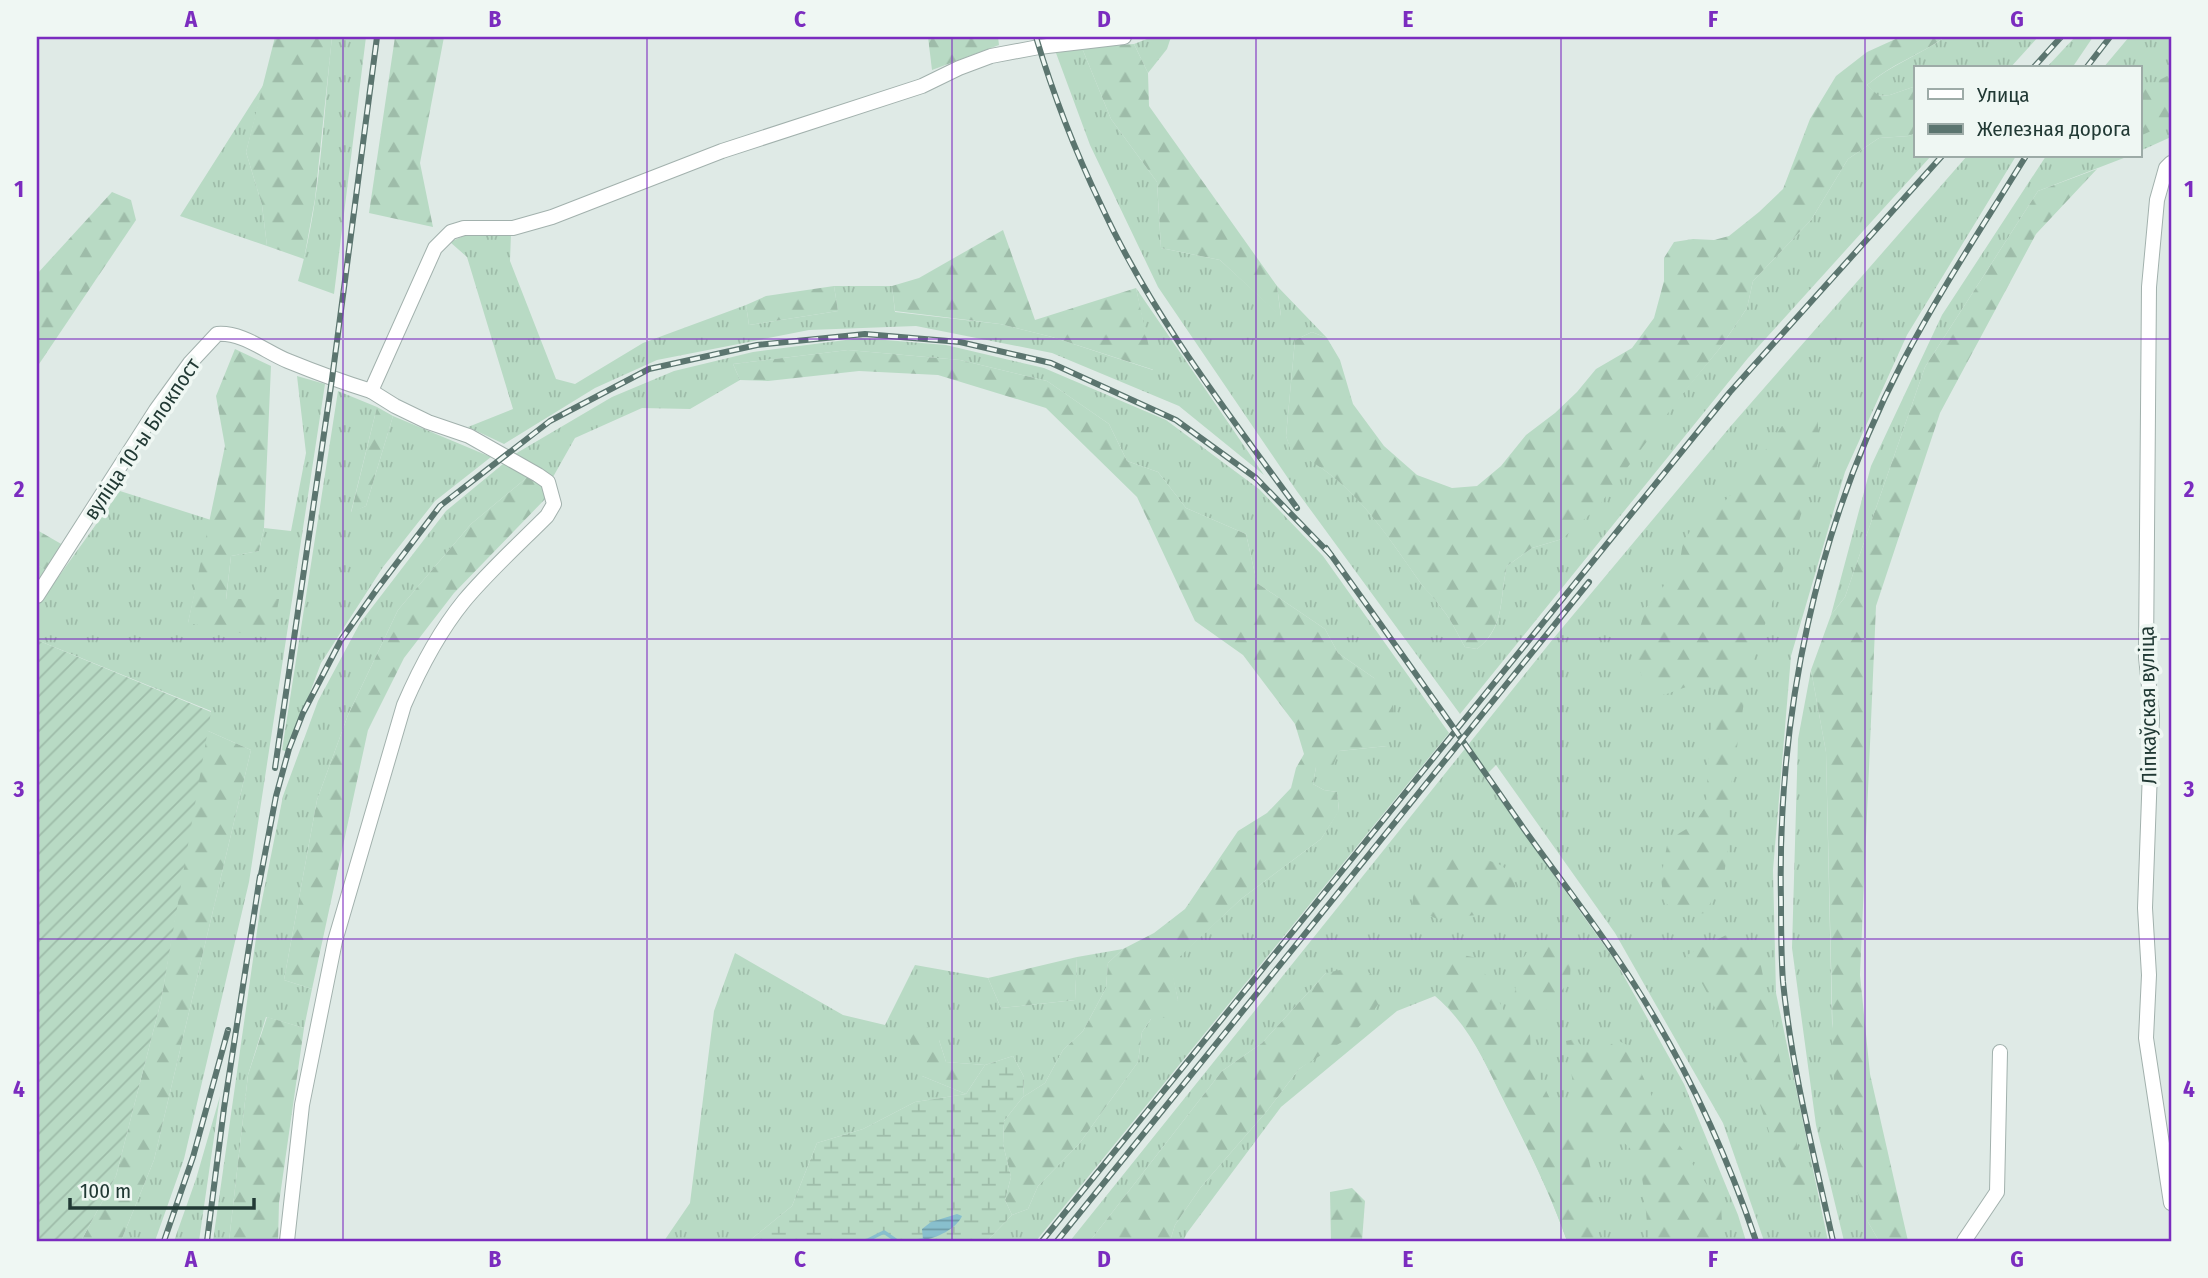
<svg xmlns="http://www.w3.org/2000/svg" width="2208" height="1278" font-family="'Fira Sans Condensed',sans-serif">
  <defs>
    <pattern id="grass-tufts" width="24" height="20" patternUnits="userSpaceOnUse" patternTransform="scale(1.75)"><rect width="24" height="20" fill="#b8dac4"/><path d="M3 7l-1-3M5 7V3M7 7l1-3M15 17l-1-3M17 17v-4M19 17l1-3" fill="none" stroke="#9ebca9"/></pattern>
    <pattern id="forest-firs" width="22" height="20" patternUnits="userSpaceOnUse" patternTransform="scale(1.75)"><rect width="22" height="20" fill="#b8dac4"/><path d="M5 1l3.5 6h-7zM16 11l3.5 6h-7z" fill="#9ebca9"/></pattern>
    <pattern id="wetland-marsh" width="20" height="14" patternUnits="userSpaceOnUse" patternTransform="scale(1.75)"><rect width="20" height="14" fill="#b8dac4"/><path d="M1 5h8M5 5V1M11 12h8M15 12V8" fill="none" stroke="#9ebca9"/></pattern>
    <pattern id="garden-furrows" width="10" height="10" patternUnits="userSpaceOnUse" patternTransform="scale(1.75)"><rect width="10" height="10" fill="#b8dac4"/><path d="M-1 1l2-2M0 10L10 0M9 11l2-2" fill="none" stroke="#9ebca9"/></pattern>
    <pattern id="water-rules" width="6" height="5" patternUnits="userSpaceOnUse" patternTransform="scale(1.75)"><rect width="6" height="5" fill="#88bfcd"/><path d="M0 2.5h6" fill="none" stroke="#6f9ca7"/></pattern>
  </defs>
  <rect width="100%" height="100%" fill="#dfeae6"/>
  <!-- grass -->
  <g fill="url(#grass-tufts)">
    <path d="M332 37H366L334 294 298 281C321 202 323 118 332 37Z"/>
    <path d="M1152 37H1171L1167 49 1148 73 1134 44Z"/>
    <path d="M1945 37H2038L2010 68H1916V86L1890 95 1878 96 1867 85C1891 65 1920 55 1945 37Z"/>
    <path d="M2075 37H2093L2072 68H2046Z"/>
    <path d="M2129 37H2171V137L2140 151V68H2103Z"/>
    <path d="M1082 48 1111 119 1157 182 1161 248 1220 260 1281 316 1277 286 1327 338 1312 332 1295 340 1286 436 1291 450C1352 479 1384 531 1422 585 1429 593 1437 601 1443 610 1452 621 1458 635 1465 647L1477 649C1506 627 1499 598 1507 566L1532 548 1562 539 1720 348 1747 308 1753 281 1811 220 1848 159 1879 138 1909 136 1916 133V156H1931L1748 358 1460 714 1296 490 1158 287 1090 145 1056 53Z"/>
    <path d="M264 84 246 152 262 205 267 246 180 216Z"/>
    <path d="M1967 156H2016L1907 335 1845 472 1791 656 1773 870 1776 993 1828 1241H1764L1723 1123 1615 933 1496 765 1484 777 1616 962 1684 1084 1738 1215 1746 1241H1567C1550 1193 1528 1149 1505 1103 1485 1063 1470 1026 1435 996L1397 1011 1281 1107 1187 1233 1183 1241H1170L1175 1225 1201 1187 1267 1111 1299 1069 1320 1054 1326 973 1262 1043 1222 1071 1090 1241H1070L1553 639 1730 427Z"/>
    <path d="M2046 156H2129L2038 191 1925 367 1845 597 1831 615 1871 466 1942 315Z"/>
    <path d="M475 231 511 233 510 261 556 379 575 384 643 343 746 305 749 325 838 311 834 286H892L895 312 1000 324 1052 337 1153 370 1136 288 1264 475 1179 406 1052 353 916 326 809 330 657 360 595 388 504 444 468 427 513 409 467 257 450 242Z"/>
    <path d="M861 338 946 345 1044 368 1166 420 1259 489 1323 556 1449 733 1036 1241H987L1012 1215 1028 1209 1038 1186 1079 1144 1138 1062 1142 1032 1151 1019 1178 1000 1170 965 1241 899 1321 839 1339 810 1337 792 1324 790 1313 784 1316 767 1339 751 1387 746 1374 678 1338 653 1325 629 1257 583 1246 534 1186 508 1158 472 1127 461 1109 424 1047 381 960 360 848 350 733 364 740 380 690 409 642 408 575 438 553 477 515 454 612 397 674 371 753 352Z"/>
    <path d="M297 376 325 384 249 882 184 1159 155 1241H121L154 1160 251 750 206 730 211 711 37 640V565L59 576 120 491 211 520 188 623 226 600 231 556 259 551 264 528 291 531 306 453Z"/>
    <path d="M338 391 377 407 351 512 366 506 393 416 491 457 435 501 383 567 321 663 288 752 282 750Z"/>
    <path d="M503 464 530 475 471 524 398 610 348 715 317 800 284 980 312 989 304 1028 266 1017 248 1075 229 1241H213L260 910 283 796 318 701 360 623 446 511Z"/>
    <path d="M1811 670 1826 752 1832 1023 1868 1222 1879 1241H1844L1816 1125 1792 948 1798 739Z"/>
    <path d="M1123 949 1108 963 1106 988 1083 1031 1063 1050 1045 1083 1023 1097 1024 1077 1013 1056 985 1065 946 1062 939 1040 922 1076 966 1094 915 1102 863 1129 817 1143 792 1206 749 1241H664L690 1203 714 1011 735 953 843 1015 885 1025 915 965 988 978 1001 1008 1075 1000 1077 957Z"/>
    <path d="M220 1096 199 1241H174L196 1179Z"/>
  </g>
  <!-- forest -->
  <g fill="url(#forest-firs)">
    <path d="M275 37H332L315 199 304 259 267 246 262 205 246 152Z"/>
    <path d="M395 37H444L420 163 433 227 369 213Z"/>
    <path d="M928 37H998L999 45 932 70Z"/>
    <path d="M1900 37H1945C1920 55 1891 64 1867 85L1879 96 1890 95 1916 86V133L1909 136 1879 138 1848 159 1811 220 1753 281 1747 308 1720 348 1677 401 1598 507 1562 539 1532 548 1507 566C1499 598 1506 626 1477 649L1465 647C1458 635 1452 621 1443 610 1437 601 1429 594 1422 585 1384 532 1353 479 1291 451L1286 436 1295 340 1312 332 1327 338 1340 360 1353 404 1384 446 1417 475 1452 488 1477 486 1501 466 1526 435 1555 413 1577 392 1596 369 1632 348 1654 318 1664 281V258L1674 242 1693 239 1714 240 1729 236 1759 212 1783 189 1810 119 1836 76 1867 52Z"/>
    <path d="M1134 44 1148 73 1149 106 1277 286 1281 317 1220 260 1161 248 1157 182 1111 119 1082 48Z"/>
    <path d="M2171 74V122L2140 136V90Z"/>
    <path d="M2097 169 2036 234 1940 413 1876 606 1860 975 1870 1074 1908 1241H1879L1868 1222 1835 1129 1826 752 1811 670 1831 615 1845 597 1925 367 2038 191Z"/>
    <path d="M112 192 131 200 136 220 37 367V274Z"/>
    <path d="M1003 230 1035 320 1136 288 1154 370 1052 337 1000 324 895 311 892 286 919 278Z"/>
    <path d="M834 286 838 311 749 325 746 305 766 296Z"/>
    <path d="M235 349 271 366 264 528 259 551 231 556 226 599H279L272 639 188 623 225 446 216 396Z"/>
    <path d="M848 350 960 360 1047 381 1109 424 1127 461 1158 472 1186 508 1246 534 1257 583 1325 629 1338 653 1374 678 1393 705 1396 731 1387 746 1339 751 1333 766 1316 767 1313 784 1324 790 1337 792 1339 811 1321 839 1241 899 1171 965 1178 1000 1171 1017 1151 1019 1142 1032 1138 1062 1079 1144 1038 1186 1028 1209 1012 1215 1005 1200 1011 1177 1003 1144 1004 1121 1023 1097 1045 1083 1063 1050 1083 1031 1106 988 1108 963 1123 949 1154 933 1185 909 1238 831 1267 813 1291 788 1296 768 1304 754 1295 724 1243 655 1195 621 1137 497 1046 408 938 375 859 371 768 381 740 380 733 364Z"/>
    <path d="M377 407 393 416 366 506 351 513Z"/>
    <path d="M1808 415 1818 419V463L1748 676 1729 799V844L1723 880 1705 913 1683 916 1664 902 1661 878 1668 840 1693 825 1706 806 1709 747 1719 687 1708 679 1664 695 1642 678 1634 647 1646 608 1679 567 1683 542 1703 512 1725 501 1747 477 1782 426Z"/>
    <path d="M530 475 542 482 548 496 454 593 404 658 368 730 312 989 284 980 317 800 348 715 398 610 471 524Z"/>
    <path d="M37 530 63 545 46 570 37 565Z"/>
    <path d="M206 730 251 750 154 1160 121 1241H81L116 1176 161 1001Z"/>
    <path d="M1473 856C1504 865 1512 865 1518 899L1496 913 1437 919 1412 907 1415 879 1440 861Z"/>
    <path d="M1736 930 1761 966 1807 1193 1792 1200 1749 1072 1687 955Z"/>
    <path d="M1560 938 1571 954 1570 980 1530 1031 1531 1059 1559 1118H1575L1576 1102 1566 1041 1575 1039 1589 1053 1602 1051 1617 1040 1629 1046 1664 1123 1721 1205 1723 1241H1650C1644 1214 1647 1178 1634 1154 1631 1148 1624 1143 1619 1138L1598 1137 1588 1156 1598 1202 1599 1241H1567C1550 1192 1527 1146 1503 1099 1487 1067 1473 1033 1448 1007 1449 989 1445 983 1442 966L1463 955 1477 958 1504 1011 1513 1007 1518 966 1534 942Z"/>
    <path d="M1077 957 1075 1000 1001 1008 988 978Z"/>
    <path d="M1359 966 1375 977 1384 996 1372 1013 1348 1038 1299 1069 1267 1111 1201 1187 1175 1225 1170 1241H1090L1222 1071 1262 1043 1326 973Z"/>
    <path d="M267 1017 304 1028 279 1203 278 1241H229L248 1075Z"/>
    <path d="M921 1020 939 1040 946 1062 985 1065 966 1094 922 1076 908 1036Z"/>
    <path d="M1352 1188 1365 1201 1362 1241H1331L1330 1192Z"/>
  </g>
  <!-- wetland -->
  <path fill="url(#wetland-marsh)" d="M1013 1056 1024 1077 1023 1097 1004 1121 1003 1144 1011 1177 1005 1200 1012 1215 987 1241H749L792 1206 817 1143 863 1129 915 1102 966 1094 985 1065Z"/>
  <!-- garden -->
  <path fill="url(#garden-furrows)" d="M37 640 211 712 161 1001 116 1176 81 1241H37Z"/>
  <!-- water -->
  <path fill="url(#water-rules)" d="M957 1214 962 1216C956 1229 937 1238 923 1240L922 1229 931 1222Z"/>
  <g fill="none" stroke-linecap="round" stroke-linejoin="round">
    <!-- stream -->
    <g stroke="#88bfcd" stroke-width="3.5">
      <path d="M866 1241 884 1232 897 1241"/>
      <path d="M916 1241 923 1240"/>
    </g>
    <!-- minor casing -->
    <g stroke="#a2b1ad" stroke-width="16">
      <g id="minor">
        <path d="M2171 163 2166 168 2157 200 2149 287 2146 657 2152 716 2145 908 2149 975 2146 1038 2171 1203"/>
        <path d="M37 596 156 410 190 363 217 334C243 332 264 351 288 361 315 372 342 382 371 391"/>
        <path d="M287 1241 302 1105 335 941 404 705C420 668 438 633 464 601 489 571 519 544 547 516L554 504 548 482 538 475 469 436 428 422 395 406 371 391 435 248 451 232 464 228H513L552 217 722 151 922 86 959 68 991 56 1039 47 1124 37"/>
        <path d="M1964 1241 1997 1192 2000 1052"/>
      </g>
    </g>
    <!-- minor -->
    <use href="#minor" stroke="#fff" stroke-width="14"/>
    <!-- rail casing -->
    <g stroke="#5b756f" stroke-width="6">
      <g id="rail">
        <path d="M1036 37C1053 94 1075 151 1101 205 1151 314 1227 412 1297 508"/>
        <path d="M2033 68 2061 37"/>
        <path d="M2086 68 2110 37"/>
        <path d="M1326 548C1393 641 1459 735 1524 829 1561 881 1600 930 1634 984 1685 1064 1726 1152 1756 1241"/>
        <path d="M275 768 332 379 377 37"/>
        <path d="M259 885 276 796 289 749 303 713 341 640 377 589 440 506 550 421 649 369 757 345 865 334 960 342 1051 363 1176 420 1256 478 1331 555"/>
        <path d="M164 1241 193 1157 228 1030"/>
        <path d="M207 1241 224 1108 260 876"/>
        <path d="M1042 1241 1730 392 1942 156"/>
        <path d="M1057 1241 1589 582"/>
        <path d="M1833 1241C1814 1155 1792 1070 1783 982 1781 955 1781 928 1781 901 1777 716 1816 528 1902 363 1939 292 1984 224 2026 156"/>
      </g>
    </g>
    <!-- rail -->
    <use href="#rail" stroke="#eff7f3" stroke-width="3.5" stroke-dasharray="10" stroke-linecap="butt"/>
  </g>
  <!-- grid -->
  <path fill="none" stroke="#7b2cbf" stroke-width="2" stroke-opacity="0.55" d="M343 37V1241M647 37V1241M952 37V1241M1256 37V1241M1561 37V1241M1865 37V1241M37 339H2171M37 639H2171M37 939H2171"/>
  <g text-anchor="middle" stroke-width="7" stroke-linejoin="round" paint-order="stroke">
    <!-- street labels -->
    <g font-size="21" fill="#213934" stroke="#eff7f3">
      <text transform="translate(142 439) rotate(-56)" y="7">вуліца 10-ы Блокпост</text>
      <text transform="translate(2148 705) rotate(-91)" y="7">Ліпкаўская вуліца</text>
    </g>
  </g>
  <!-- border -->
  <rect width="2208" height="1278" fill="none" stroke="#eff7f3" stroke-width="77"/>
  <!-- legend -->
  <rect x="1914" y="66" width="228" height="91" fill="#eff7f3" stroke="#9daba7" stroke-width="2"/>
  <rect x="1928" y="89" width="35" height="10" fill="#ffffff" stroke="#9daba7" stroke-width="2"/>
  <text x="1977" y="102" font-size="21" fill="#213934">Улица</text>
  <rect x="1928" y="124" width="35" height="10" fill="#5b756f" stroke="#9daba7" stroke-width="2"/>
  <text x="1977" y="136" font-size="21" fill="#213934">Железная дорога</text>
  <!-- scale -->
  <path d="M70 1198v10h184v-10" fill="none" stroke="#213934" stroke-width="3.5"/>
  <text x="80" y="1198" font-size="21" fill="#213934" stroke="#eff7f3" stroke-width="5" paint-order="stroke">100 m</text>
  <rect x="38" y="38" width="2132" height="1202" fill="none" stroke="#7b2cbf" stroke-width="2.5"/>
  <g font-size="23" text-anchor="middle" font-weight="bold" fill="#7b2cbf">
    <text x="191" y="27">A</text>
    <text x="495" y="27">B</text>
    <text x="800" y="27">C</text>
    <text x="1104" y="27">D</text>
    <text x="1408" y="27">E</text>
    <text x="1713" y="27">F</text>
    <text x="2017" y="27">G</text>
    <text x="19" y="197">1</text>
    <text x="2189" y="197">1</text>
    <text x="19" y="497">2</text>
    <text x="2189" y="497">2</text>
    <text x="19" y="797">3</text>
    <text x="2189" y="797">3</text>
    <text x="19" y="1097">4</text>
    <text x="2189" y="1097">4</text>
    <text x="191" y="1267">A</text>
    <text x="495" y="1267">B</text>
    <text x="800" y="1267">C</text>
    <text x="1104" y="1267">D</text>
    <text x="1408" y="1267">E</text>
    <text x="1713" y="1267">F</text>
    <text x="2017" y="1267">G</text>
  </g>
</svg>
